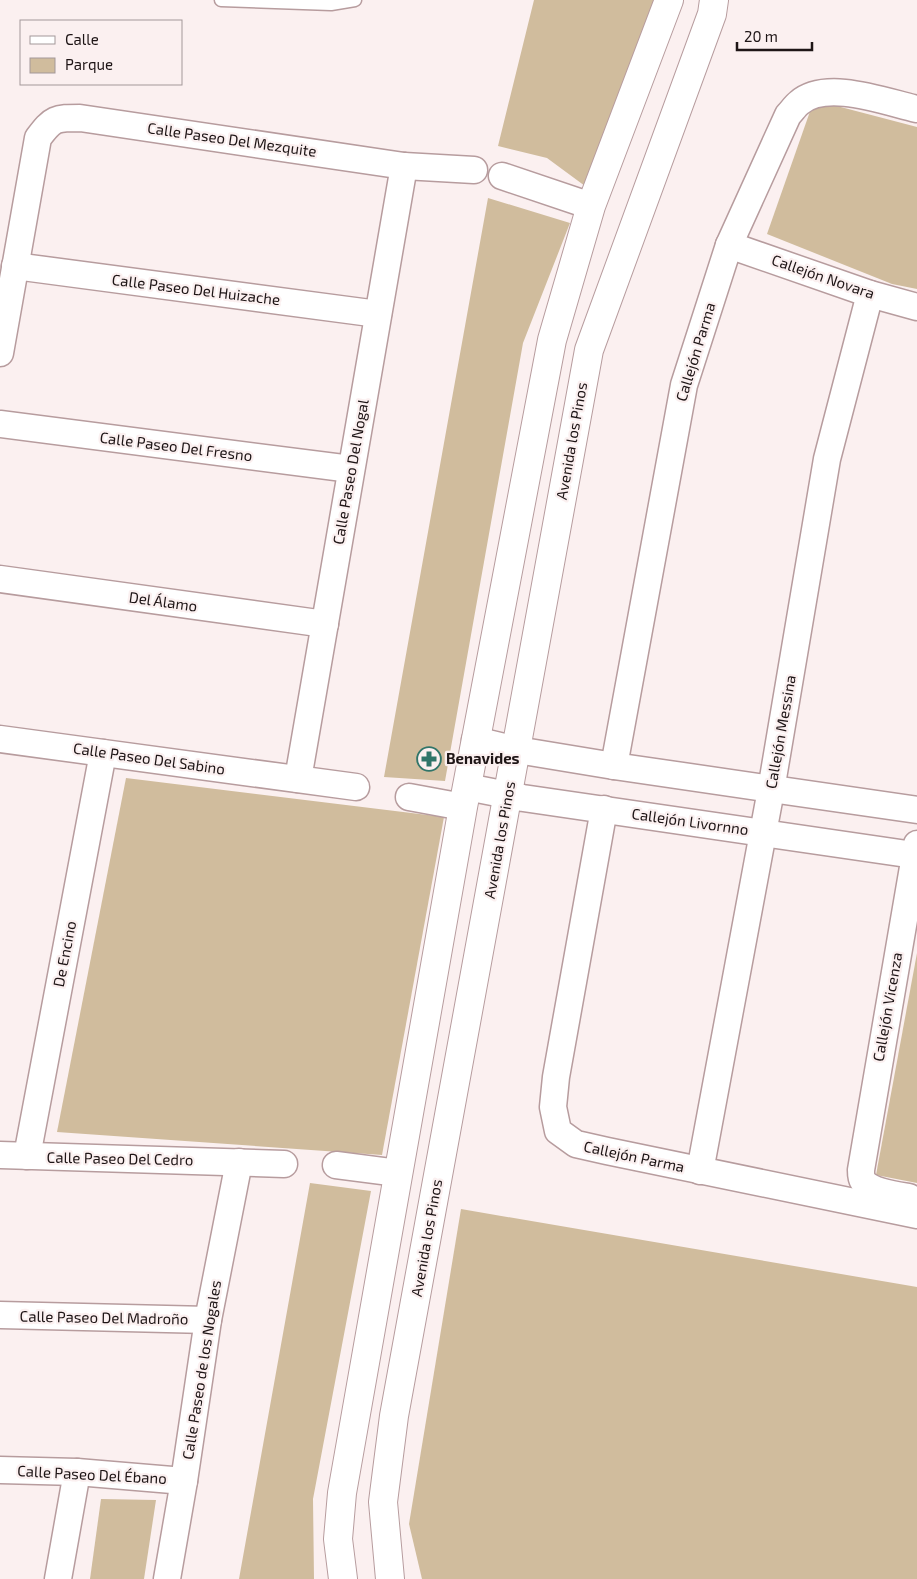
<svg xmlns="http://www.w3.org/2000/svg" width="917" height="1579" font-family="'Exo 2',sans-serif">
  <rect width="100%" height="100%" fill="#fbf0f0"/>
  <!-- green -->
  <g fill="#d0bc9d">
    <path d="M534 0H659L585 186 547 158 498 146Z"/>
    <path d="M814 100 917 127V289L892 284 767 234Z"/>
    <path d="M488 198 570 223 523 343 445 781 384 777Z"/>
    <path d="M126 778 444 817 382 1155 57 1132Z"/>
    <path d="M917 953V1183L876 1175Z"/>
    <path d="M310 1183 371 1191 313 1499 314 1579H239Z"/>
    <path d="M461 1209 917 1287V1579H422L409 1524Z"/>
    <path d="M101 1499 156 1500 144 1579H90Z"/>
  </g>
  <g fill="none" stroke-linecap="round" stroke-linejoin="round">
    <!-- lane casing -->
    <g stroke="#b79c9e" stroke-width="15">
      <path id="lane" d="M221 0 331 4 355 0"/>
    </g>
    <!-- street casing -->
    <g stroke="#b79c9e" stroke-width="29">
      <g id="street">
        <path d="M502 176 591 206"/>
        <path d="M729 245 870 294 917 307"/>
        <path d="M15 266 378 314"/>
        <path d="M0 353 38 138C53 118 55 118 80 118L404 166 474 170"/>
        <path d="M0 424 351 469"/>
        <path d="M0 579 325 624"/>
        <path d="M0 739 356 787"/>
        <path d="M475 740 517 750 614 766 917 810"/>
        <path d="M614 766 684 385 729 245 788 115C792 111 795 106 799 103 826 79 886 102 917 109"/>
        <path d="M298 779 404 166"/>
        <path d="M467 787 523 798 914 855"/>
        <path d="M409 797 463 807"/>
        <path d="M604 809 556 1077 553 1107 558 1131 576 1144 607 1151 917 1215"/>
        <path d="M0 1155 284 1164"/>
        <path d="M27 1156 103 753"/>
        <path d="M336 1165 398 1173"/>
        <path d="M700 1171 771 790 827 459 870 294"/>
        <path d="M909 1197C896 1195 871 1192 863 1181 861 1178 861 1174 861 1170L917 844"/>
        <path d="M0 1315 208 1320"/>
        <path d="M0 1470 77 1472 184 1481"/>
        <path d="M58 1579 77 1472"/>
        <path d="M167 1579 184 1481 208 1320 239 1162"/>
      </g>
    </g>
    <!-- secondary casing -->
    <g stroke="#b79c9e" stroke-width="30">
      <g id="secondary">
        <path d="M343 1579 338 1539 342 1493 463 807 552 340 591 206 669 0"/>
        <path d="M390 1579 383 1502 394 1416 589 350 712 14 714 0"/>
      </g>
    </g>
    <!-- lane -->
    <use href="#lane" stroke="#fff" stroke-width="12"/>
    <!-- street -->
    <use href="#street" stroke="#fff" stroke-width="26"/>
    <!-- secondary -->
    <use href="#secondary" stroke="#fff" stroke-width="28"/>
  </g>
  <!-- icons -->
  <defs>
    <g id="pharmacy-ring" transform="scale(1.25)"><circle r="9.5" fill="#fbf0f0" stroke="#307569" stroke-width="1.5"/><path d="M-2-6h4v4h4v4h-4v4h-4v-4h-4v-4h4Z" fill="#307569"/></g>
  </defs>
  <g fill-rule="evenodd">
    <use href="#pharmacy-ring" x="429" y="759"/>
  </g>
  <g text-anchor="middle" stroke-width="4.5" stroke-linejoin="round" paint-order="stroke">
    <!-- street labels -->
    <g font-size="15" fill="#1e1516" stroke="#fbf0f0">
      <text transform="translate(232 140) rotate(8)" y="5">Calle Paseo Del Mezquite</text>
      <text transform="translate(823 277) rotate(19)" y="5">Callejón Novara</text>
      <text transform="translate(196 290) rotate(7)" y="5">Calle Paseo Del Huizache</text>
      <text transform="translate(696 352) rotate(-73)" y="5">Callejón Parma</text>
      <text transform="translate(572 441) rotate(-80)" y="5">Avenida los Pinos</text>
      <text transform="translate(176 447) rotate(7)" y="5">Calle Paseo Del Fresno</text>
      <text transform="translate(351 472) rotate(-80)" y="5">Calle Paseo Del Nogal</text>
      <text transform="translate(163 602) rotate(8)" y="5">Del Álamo</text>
      <text transform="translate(781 732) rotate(-80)" y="5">Callejón Messina</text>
      <text transform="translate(149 759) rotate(8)" y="5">Calle Paseo Del Sabino</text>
      <text transform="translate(690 822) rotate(8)" y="5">Callejón Livornno</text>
      <text transform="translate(500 840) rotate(-80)" y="5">Avenida los Pinos</text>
      <text transform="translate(65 954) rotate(-79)" y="5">De Encino</text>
      <text transform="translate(888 1007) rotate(-80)" y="5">Callejón Vicenza</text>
      <text transform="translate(634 1157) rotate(12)" y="5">Callejón Parma</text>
      <text transform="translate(120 1159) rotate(1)" y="5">Calle Paseo Del Cedro</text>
      <text transform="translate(427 1238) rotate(-80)" y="5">Avenida los Pinos</text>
      <text transform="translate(104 1318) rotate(1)" y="5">Calle Paseo Del Madroño</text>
      <text transform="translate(202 1370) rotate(-81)" y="5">Calle Paseo de los Nogales</text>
      <text transform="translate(92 1475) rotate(3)" y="5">Calle Paseo Del Ébano</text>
    </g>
    <!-- poi labels -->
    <g font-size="15" font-weight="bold" fill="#1e1516" stroke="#fbf0f0" text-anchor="start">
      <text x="446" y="764">Benavides</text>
    </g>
  </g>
  <!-- legend -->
  <rect x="20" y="20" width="162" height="65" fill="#fbf0f0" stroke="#a39899"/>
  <rect x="30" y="36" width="25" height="8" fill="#ffffff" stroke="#a39899"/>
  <text x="65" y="45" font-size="15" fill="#1e1516">Calle</text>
  <rect x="30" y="58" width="25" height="15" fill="#d0bc9d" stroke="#a39899"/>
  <text x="65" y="70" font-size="15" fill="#1e1516">Parque</text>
  <!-- scale -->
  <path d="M737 42v8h75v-8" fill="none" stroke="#1e1516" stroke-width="2.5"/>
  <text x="744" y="42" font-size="15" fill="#1e1516" stroke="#fbf0f0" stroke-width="4" paint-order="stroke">20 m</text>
</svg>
